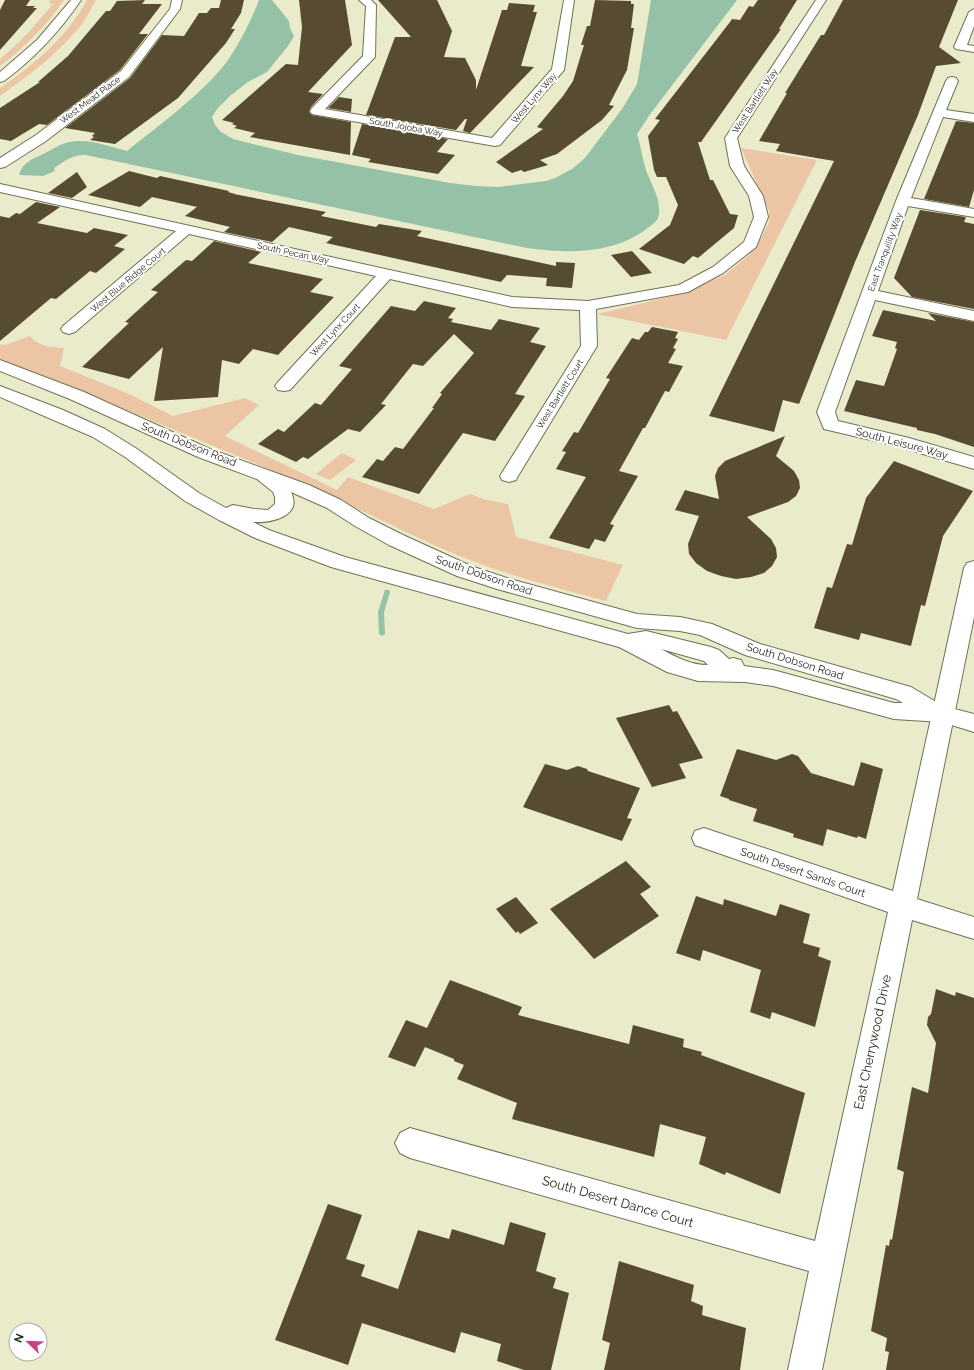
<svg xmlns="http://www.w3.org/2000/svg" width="974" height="1370" font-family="Raleway,sans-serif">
  <rect width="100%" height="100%" fill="#e9ebcb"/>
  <!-- green -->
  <g fill="#ebc5a4">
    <path d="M50 0H64C46 26 25 47 0 66V59C20 43 37 23 53 4L49 3Z"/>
    <path d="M87 0H96C91 8 87 17 82 24 59 53 29 75 0 96V88C33 66 68 36 87 0Z"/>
    <path d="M741 148 817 160 726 340 597 314 681 294 725 275 748 256 762 237 769 222V211Z"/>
    <path d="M30 336C39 347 51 347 64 348L60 366 129 394 173 416 245 398 259 405 225 436 337 490 348 477 434 509 470 494 486 500 508 504 516 537 623 565 606 601C566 590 525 580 486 566 430 546 377 517 322 492 215 446 108 402 0 359V344L5 345Z"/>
    <path d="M342 453 356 460 330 480 316 474Z"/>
  </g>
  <!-- water -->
  <path fill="#95c1a6" d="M259 0H272L289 21 290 28 294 36 288 46 267 72 248 82 231 95 217 109 212 117 215 125 221 132 233 139 298 155 450 183 475 186 498 187 546 181 555 178 572 169 585 158 622 109 637 84 651 0H737L651 113 637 134C641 146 642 158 646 170 651 185 660 196 659 213 659 220 654 223 649 227 616 254 568 254 527 248L86 155C73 154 65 161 54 168L55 171 43 176 19 175C22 163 31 160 41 155 48 152 54 148 60 145 81 135 107 146 127 151 159 125 204 93 228 60 241 41 251 21 259 0Z"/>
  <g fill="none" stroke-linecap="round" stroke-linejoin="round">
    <!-- stream -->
    <path fill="#95c1a6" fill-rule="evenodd" d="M385 590H389L390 592 384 612 385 634 382 636 379 634 378 612Z"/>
  </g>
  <!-- building -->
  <g fill="#574b32">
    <path d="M5 0H30L26 6H35L33 8H37L0 50V10Z"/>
    <path d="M145 0 142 4H162L139 34H148L120 70 47 125 39 124 11 141 0 139V108L40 82H38L68 56 106 11H110L117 1Z"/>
    <path d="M221 0H244L241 13 231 29H235L226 43 178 98 115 144 90 140 94 137 92 136 95 133 65 128 130 78 162 35 184 36 199 13H207L211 8H219Z"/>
    <path d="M299 0H345L352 45 308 92 323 94 311 107 309 112 312 115 351 122 350 155 250 137 255 133 234 128 237 126 232 124 234 123 222 120 286 64 298 65 302 27Z"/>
    <path d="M378 0H437L452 31 444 57 465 58 476 80V90L502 10H507L509 3 535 5 533 12H537L521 66 534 67 470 133 463 131 467 119H465L456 130 366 115 395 37H411Z"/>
    <path d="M595 0 631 1V4H634L631 28H634L627 70 609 105 614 106 602 120 557 154 540 160 548 165 524 172 521 170 512 173 496 162 543 129 537 127 563 96 573 81 584 45H581L587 26H590Z"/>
    <path d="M758 0H797L779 29H781L701 142H698L710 180H713L730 214 738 215 734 228 698 258 693 256 684 264 639 249 670 225 678 205 666 177H657L654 170 648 136 660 120 655 119 730 22 732 19 740 20 749 6 753 7Z"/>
    <path d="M843 0H958L939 47 961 63 936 66 918 115 855 262 799 404 783 400 774 432 709 416 834 161 776 151 780 144 759 141 787 93H785L821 35H824Z"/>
    <path d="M339 97 352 99 351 112 328 108Z"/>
    <path d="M956 121 974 123V190L969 207 924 199Z"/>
    <path d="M362 124 448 139 437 152 455 155 438 174 368 162 371 159 352 155Z"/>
    <path d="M129 171 157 178 160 176 229 191 228 192 235 194H234L326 212 321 216 376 227 379 224 422 231 417 236 556 266V262L575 263 572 288 546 286 547 278 507 275 501 282 326 243 333 237 289 227 272 242 224 232 230 227 185 216 197 207 152 197 140 207 88 195Z"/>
    <path d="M77 172 87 187 72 198 48 193Z"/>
    <path d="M36 202 60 207 37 223 87 233 94 228 128 235 114 246 125 249 96 273 90 271 56 299 51 298 0 341V216L9 218 16 213 20 214Z"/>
    <path d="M920 210 966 217 964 222 974 224V309L912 297 894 278Z"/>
    <path d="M214 241 261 252 248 263 323 279 310 292 334 297 278 355 253 349 239 364 222 360 218 397 154 401 163 347 129 379 82 367 129 323 125 322 158 292 151 290 186 260 192 261Z"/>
    <path d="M632 251 652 273 631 277 611 255Z"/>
    <path d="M424 301 456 308 448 318 453 319 451 322 491 330 499 319 540 328 530 342 546 346 515 394 525 396 495 441 463 433 419 494 362 477 377 459 383 461 395 447 403 449 434 408H432L442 394 440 393 474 353 454 334 423 366 413 364 381 404 386 405 360 432 348 429 308 459 303 457 296 462 258 444 278 429 284 432 315 403 321 405 352 369 339 366 391 306 415 311Z"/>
    <path d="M883 310 936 321 928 313 974 322V447L935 434 917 430V428L844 411 856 380 884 386 897 349 895 348 897 342 872 336Z"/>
    <path d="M652 327 678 332 675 338 678 339 673 348 676 349 668 363 683 366 669 392 665 391 645 428H643L619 471 638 476 610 524 614 525 605 542 595 539 589 549 549 538 586 477 556 469 566 452 562 451 574 432 578 433 610 379 606 378 632 338 639 340 645 332H648Z"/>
    <path d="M785 436 776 456 794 471 799 480 800 488 796 496 788 502 747 517 771 539 776 548 777 557 772 566 764 573 751 577 736 579 721 576 707 571 696 563 689 554 688 544 699 516 675 510 685 490 719 499 715 476 718 468 725 461Z"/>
    <path d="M894 461 973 491 943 536 925 606 921 605 911 646 861 633 859 640 814 628 827 587 832 588 847 544 852 545 866 498Z"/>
    <path d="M669 705 673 712 677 711 703 758 679 764 686 778 652 787 616 718Z"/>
    <path d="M737 749 776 760 792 754 798 756 811 773 854 786 861 762 883 769 866 839 858 836 857 838 827 829 823 846 793 837 794 834 753 821 757 809 729 800V799L720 796Z"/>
    <path d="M545 764 567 770 578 766 587 769 588 771 640 788 627 818 632 819 622 841 523 807Z"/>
    <path d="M626 861 651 887 640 894 659 916 594 959 550 909Z"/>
    <path d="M696 896 723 905 724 899 776 916 780 904 810 914 803 943 820 948 818 956 831 961 815 1027 772 1012 770 1019 750 1012 761 970 703 950 700 961 676 953Z"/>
    <path d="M516 897 538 923 520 934 518 931 516 933 496 909Z"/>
    <path d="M450 980 522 1007 518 1015 629 1044 633 1025 684 1039 683 1047 702 1052 701 1055 805 1093 780 1194 726 1172 725 1175 699 1164 706 1137 660 1124 654 1157 512 1119 517 1103 457 1079 464 1065 454 1061V1059L425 1047 415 1067 388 1057 406 1020 427 1028Z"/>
    <path d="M936 989 955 996 956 992 974 998V1370H886L889 1352 885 1351 887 1338 871 1331 886 1245 889 1246 890 1239 892 1240 904 1172 897 1169 912 1087 928 1093 936 1043 927 1025 928 1017 931 1014Z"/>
    <path d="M328 1204 362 1215 346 1259 365 1265 361 1276 398 1289 418 1230 449 1239 452 1229 504 1245 510 1222 546 1233 536 1271 556 1278 553 1288 569 1293 551 1370H524L497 1361 501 1344 461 1332 455 1353 362 1323 348 1365 275 1340Z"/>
    <path d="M619 1261 694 1285 691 1301 703 1306 702 1315 746 1328 740 1370H604L610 1343 602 1340Z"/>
  </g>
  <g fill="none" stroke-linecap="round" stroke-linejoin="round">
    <!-- minor casing -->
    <g stroke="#707155" stroke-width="2">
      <g id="minor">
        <path d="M172 0H182L180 9 129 77 46 141 5 167 0 168V158L36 135 121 71 170 9Z"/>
        <path d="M359 0H371L376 5 375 57 325 109 492 138 552 69 564 0H574L564 70 500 145 495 146 312 114 310 111 312 108 363 56 366 6Z"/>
        <path d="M816 0H826L737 138 744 166 763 196 768 217 756 247 723 273 688 292 596 309 597 346 518 476 516 480 509 482 502 480 500 476 581 346 580 310 512 307 390 279 290 390 284 391 278 390 275 386 278 382 376 276 189 234 75 332 69 334 63 332 61 329 63 326 176 231 0 192V184L512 297 588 301 679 285 713 267 744 242 754 217 749 196 730 166 725 138Z"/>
        <path d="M974 9V26L967 45 974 46V52L956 49 954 47 969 12Z"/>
        <path d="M952 77 956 78 958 81 946 110 974 114V122L943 117 911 198 974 209V217L908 206 878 291 974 311V321L875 300 835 412 838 421 909 438 974 457V469L896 446 824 429 817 412 896 201 946 81 948 78Z"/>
        <path d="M974 561V617L917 899 974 917V939L912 920 822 1370H788L809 1271 410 1158 400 1153 395 1143 400 1133 410 1128 815 1241 888 912 695 845 692 838 695 831 704 828 893 891 964 568 967 563Z"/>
      </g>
    </g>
    <!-- tertiary casing -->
    <g stroke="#707155" stroke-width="2">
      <g id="tertiary">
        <path d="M71 0H81C60 31 35 58 4 81L0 82V72L37 40Z"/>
        <path d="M0 360 84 392 210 449 309 485 341 500 369 518 403 535 471 566 510 579 637 614 680 617 712 624 760 644 911 687 943 706 974 714V732L942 722 894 719 773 686 745 682 698 681 667 672 619 647 331 567 255 538 219 520 185 501 125 457 93 437 0 397V386L63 410 105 429 137 449 199 493 226 508 233 505 254 509 268 510 275 504V497L273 492 257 479 198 457 72 400 0 371ZM291 492 327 508 355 526 389 545 457 576 497 589 637 628 680 631 700 635 745 655 896 699 903 703H894L773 670 744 666 741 660 733 658 729 659 719 650 711 647 646 631 628 634 345 557 269 530 253 522C270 523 303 517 291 492ZM661 649 704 661 708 665C690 665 676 657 661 649Z"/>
      </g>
    </g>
    <!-- minor -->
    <use href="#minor" fill="#fff" fill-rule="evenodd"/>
    <!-- tertiary -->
    <use href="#tertiary" fill="#fff" fill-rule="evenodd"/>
  </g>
  <g text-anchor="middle" stroke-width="4" stroke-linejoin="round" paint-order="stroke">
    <!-- far-street labels -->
    <g font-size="9" fill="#292a1e" stroke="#fff">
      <text transform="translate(534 98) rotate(-49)" y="3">West Lynx Way</text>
      <text transform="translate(90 100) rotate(-37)" y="3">West Mead Place</text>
      <text transform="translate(755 101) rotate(-57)" y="3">West Bartlett Way</text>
      <text transform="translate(406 127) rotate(10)" y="3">South Jojoba Way</text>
      <text transform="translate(885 252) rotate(-70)" y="3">East Tranquility Way</text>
      <text transform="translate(293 253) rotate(12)" y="3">South Pecan Way</text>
      <text transform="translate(128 280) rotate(-40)" y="3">West Blue Ridge Court</text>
      <text transform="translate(335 330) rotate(-47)" y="3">West Lynx Court</text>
      <text transform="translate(560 394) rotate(-58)" y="3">West Bartlett Court</text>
    </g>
    <!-- street labels -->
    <g font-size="11" fill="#292a1e" stroke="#fff">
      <text transform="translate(902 443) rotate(15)" y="4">South Leisure Way</text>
      <text transform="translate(189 444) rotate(22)" y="4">South Dobson Road</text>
      <text transform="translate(484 575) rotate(19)" y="4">South Dobson Road</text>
      <text transform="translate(795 661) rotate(17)" y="4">South Dobson Road</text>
      <text transform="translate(803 872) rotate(19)" y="4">South Desert Sands Court</text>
    </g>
    <!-- near-street labels -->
    <g font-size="13" fill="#292a1e" stroke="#fff">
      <text transform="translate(872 1042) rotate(-78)" y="5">East Cherrywood Drive</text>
      <text transform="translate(618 1201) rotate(16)" y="5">South Desert Dance Court</text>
    </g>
  </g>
  <!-- north arrow -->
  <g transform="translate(28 1342) rotate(293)"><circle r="19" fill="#ffffff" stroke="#a9aaa5"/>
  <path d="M0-3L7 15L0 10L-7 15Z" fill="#c54289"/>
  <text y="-6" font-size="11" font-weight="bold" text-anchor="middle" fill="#292a1e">N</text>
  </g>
</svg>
